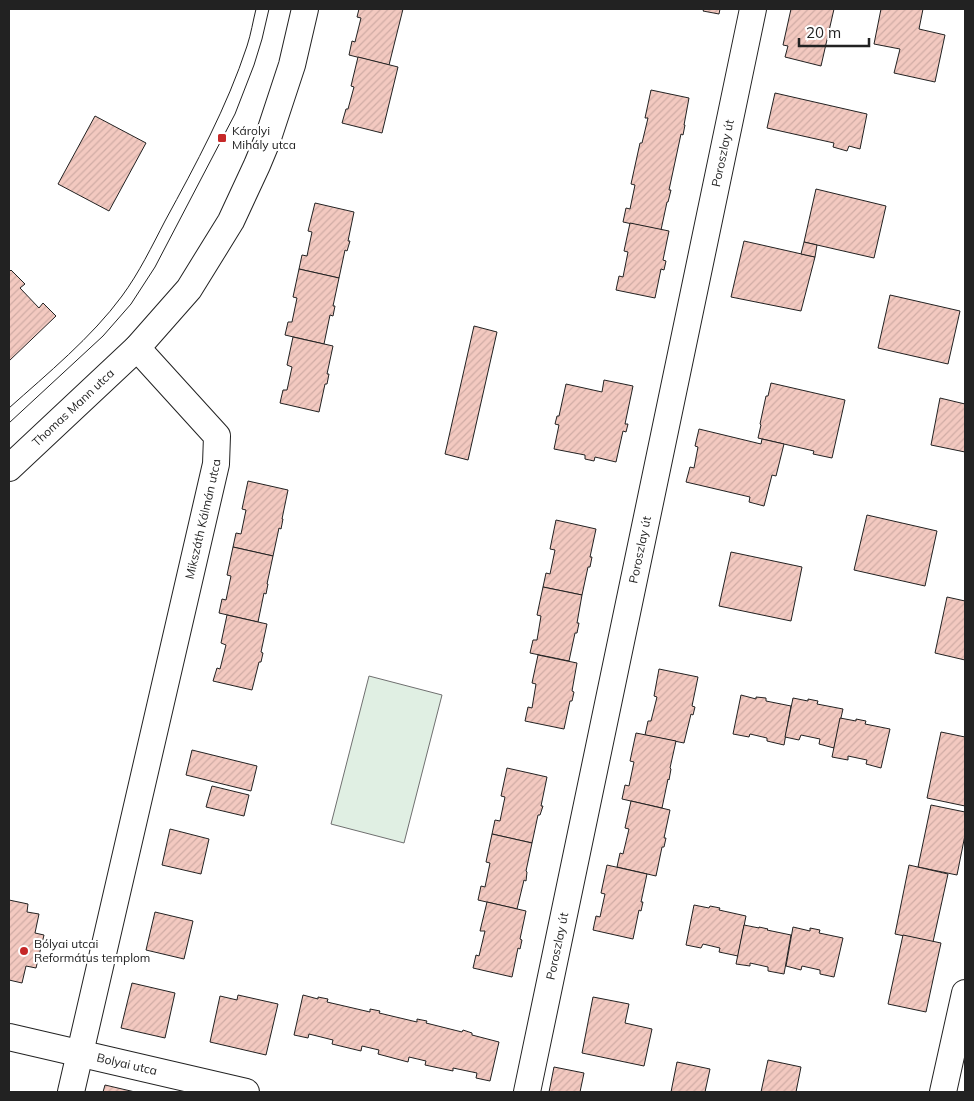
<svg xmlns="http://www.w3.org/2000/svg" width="974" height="1101" font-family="Mulish,sans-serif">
  <defs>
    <pattern id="building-hatch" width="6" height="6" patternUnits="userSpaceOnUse" patternTransform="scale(1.25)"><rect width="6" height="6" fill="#f3c9c0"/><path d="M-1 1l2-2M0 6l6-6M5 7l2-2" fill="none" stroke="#d0aca5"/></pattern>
  </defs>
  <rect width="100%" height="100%" fill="#fff"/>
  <!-- garden -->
  <path fill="#e0efe3" stroke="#6f6f6f" d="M369 676 442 695 404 843 331 824Z"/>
  <!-- building -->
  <g fill="url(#building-hatch)" stroke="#222">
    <path d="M359 9H403L389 65 349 55 352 41 355 42 361 18 357 17Z"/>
    <path d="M704 9H720L719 14 703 11Z"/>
    <path d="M791 9H834L821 66 785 57 788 46 783 45Z"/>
    <path d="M881 9H923L919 29 945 35 935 82 894 73 900 49 874 44Z"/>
    <path d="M358 57 398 67 382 133 342 123 346 109H348L354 87 351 86Z"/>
    <path d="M651 90 689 98 684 125H685L683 135 681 134 669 190H671L668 202H667L661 230 623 222 626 208 630 209 635 185 631 184 640 143H642L648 118H645Z"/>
    <path d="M775 93 867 114 860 149 849 146 847 151 833 147 834 143 767 128Z"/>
    <path d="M95 116 146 143 109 211 58 184Z"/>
    <path d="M816 189 886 206 874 258 804 242Z"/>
    <path d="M315 203 354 212 348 241H350L347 251 345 250 339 278 299 269 302 255 307 256 312 232 308 231Z"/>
    <path d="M630 223 669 231 663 260 666 261 664 270 661 269 655 298 616 290 619 276 623 277 628 252 624 251Z"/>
    <path d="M744 241 815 257 801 311 731 297Z"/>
    <path d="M804 242 817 245 815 257 801 254Z"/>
    <path d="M299 269 339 278 333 306H335L333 316 330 315 324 344 285 335 288 322H292L297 298 293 297Z"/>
    <path d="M11 270 25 284 20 288 39 308 43 303 56 316 9 361V272Z"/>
    <path d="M890 295 960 311 948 364 878 348Z"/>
    <path d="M474 326 497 332 468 460 445 454Z"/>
    <path d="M293 337 333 346 327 374H329L327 384H325L319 412 280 403 283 390H287L292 367 287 365Z"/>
    <path d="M604 380 633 386 625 424H628L626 432 623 431 616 462 595 457 594 461 585 459V455L554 449 559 425 555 424 557 416H559L566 384 602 392Z"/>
    <path d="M771 383 845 400 832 458 813 454 814 451 758 438 761 425 760 424 766 396H768Z"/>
    <path d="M940 398 965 404V452L931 445Z"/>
    <path d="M699 429 761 444 762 439 784 444 776 476 772 475 764 506 749 502 750 497 686 482 690 467 694 468 698 447 695 446Z"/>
    <path d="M248 481 288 490 282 519H283L281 529 279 528 273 556 233 547 236 533 241 534 246 510 242 509Z"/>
    <path d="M867 515 937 531 925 586 854 570Z"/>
    <path d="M556 520 596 529 590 557H592L590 567H588L582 595 543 587 546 573 550 574 555 550 550 549Z"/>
    <path d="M233 547 273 556 267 584H268L266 594 264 593 258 622 219 613 222 599 226 600 231 576 227 575Z"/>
    <path d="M731 552 802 567 791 621 719 606Z"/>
    <path d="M543 587 582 595 577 623H579L577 633H575L569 661 530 653 533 640H537L541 616 537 615Z"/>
    <path d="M947 597 965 601V660L935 653Z"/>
    <path d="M227 615 267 624 261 652 263 653 261 662H259L252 690 213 681 217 668 220 669 226 645 221 643Z"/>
    <path d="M538 655 577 663 572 691 574 692 572 701H570L564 729 525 721 528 707 532 708 536 684 532 683Z"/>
    <path d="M659 669 698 677 692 706 695 707 693 715 691 714 684 743 645 735 648 721H651L657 697 654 696Z"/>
    <path d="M741 695 756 699V697L766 698V701L791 706 784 745 767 741V738L750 734 749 737 733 734Z"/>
    <path d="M793 698 808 701V699L818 701 817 704 843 709 834 748 819 744 820 739 801 735 799 740 785 737Z"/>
    <path d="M840 718 856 721V719L866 721 865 724 890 729 881 768 866 764 867 760 848 756V760L832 757Z"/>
    <path d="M941 732 965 737V806L927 798Z"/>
    <path d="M636 733 676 741 670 768 671 769 669 780 668 779 662 808 622 799 625 785 629 786 634 762 630 761Z"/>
    <path d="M192 750 257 766 251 791 186 775Z"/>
    <path d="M507 768 547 777 541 806H543L540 815H538L532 843 492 834 495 820 500 821 505 797 501 796Z"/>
    <path d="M212 786 249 795 244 816 206 807Z"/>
    <path d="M631 801 670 810 664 838H666L664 847H662L656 876 617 867 620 853 623 854 629 829 625 828Z"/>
    <path d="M931 805 965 812V835L957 875 918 867Z"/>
    <path d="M170 829 209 839 201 874 162 865Z"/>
    <path d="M492 834 532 843 526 871 527 872 526 881 524 880 517 909 478 900 481 886 485 887 490 863 486 862Z"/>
    <path d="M607 865 647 874 641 902H643L641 911 639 910 633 939 593 930 596 916 600 917 605 894 601 893Z"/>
    <path d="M909 865 948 874 933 942 895 934Z"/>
    <path d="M9 900 28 904 27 912 39 914 35 933 44 935 36 968 26 966 22 983 9 980V983Z"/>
    <path d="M487 902 526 911 520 939 522 940 520 949 518 948 512 977 473 968 476 955 479 956 485 931H480Z"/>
    <path d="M694 905 709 908 710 906 720 908 719 910 746 916 738 956 719 952 720 948 703 944 701 948 686 945Z"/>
    <path d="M155 912 193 921 184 959 146 950Z"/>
    <path d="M744 925 759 928V927L768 929 767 930 791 935 784 974 768 971V967L750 963V966L736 964Z"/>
    <path d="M793 927 810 931V928L820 930 819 933 843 938 834 977 820 974V970L802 966 801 970 786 966Z"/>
    <path d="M903 935 941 943 926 1012 888 1004Z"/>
    <path d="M132 983 175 993 165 1038 121 1028Z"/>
    <path d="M238 995 278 1004 266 1055 210 1042 220 996 237 1000Z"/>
    <path d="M303 995 318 999V997L328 999 327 1002 370 1012V1009L380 1011 379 1013 417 1022V1019L427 1021 426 1023 462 1032 463 1030 472 1033V1035L499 1042 490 1081 476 1078 477 1073 453 1068V1071L425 1065 426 1061 409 1057 408 1062 378 1054 379 1050 362 1046 361 1051 332 1044 333 1040 309 1034 308 1038 294 1035Z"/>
    <path d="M593 997 629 1004 625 1023 652 1029 644 1066 582 1053Z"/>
    <path d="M768 1060 801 1067 796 1092H761Z"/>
    <path d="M677 1062 710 1069 705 1092H671Z"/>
    <path d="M554 1067 584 1073 580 1092H549Z"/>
    <path d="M105 1085 135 1092H103Z"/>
  </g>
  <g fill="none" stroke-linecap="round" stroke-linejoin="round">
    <!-- minor casing -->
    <g stroke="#222" stroke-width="28">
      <g id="minor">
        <path id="s1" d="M9 468 137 348 189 289 231 221 257 165 267 141 292 65 305 9"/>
        <path id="s2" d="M9 1037 246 1092"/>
        <path id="s3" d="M71 1092 216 464 217 436 137 348"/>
        <path id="s4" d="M527 1092 753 9"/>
        <path d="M943 1092 965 993"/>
      </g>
    </g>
    <!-- minor -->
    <use href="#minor" stroke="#fff" stroke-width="26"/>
    <!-- tram -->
    <g stroke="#222" stroke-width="1">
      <path d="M9 408C47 374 92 337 122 296 139 273 152 246 165 221 196 164 227 107 247 46 251 34 253 21 256 9"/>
      <path d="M9 423 103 336 131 304 155 267 235 114 254 65 262 39 269 9"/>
    </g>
  </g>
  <!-- markers -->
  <g fill="#c62828" stroke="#fff" stroke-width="2">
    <rect x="217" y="133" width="10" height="10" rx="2.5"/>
    <circle cx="24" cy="951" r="5"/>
  </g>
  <g text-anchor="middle" stroke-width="4" stroke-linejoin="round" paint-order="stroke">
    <!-- poi labels -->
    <g font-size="12" fill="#222" stroke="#fff" text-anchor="start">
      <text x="232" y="135">Károlyi<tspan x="232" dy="14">Mihály utca</tspan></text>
      <text x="34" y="948">Bólyai utcai<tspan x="34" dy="14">Református templom</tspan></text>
    </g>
    <!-- street labels -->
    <g font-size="12" fill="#222" stroke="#fff">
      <text dy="4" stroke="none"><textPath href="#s4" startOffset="959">Poroszlay út</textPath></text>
      <text dy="4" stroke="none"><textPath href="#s1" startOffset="88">Thomas Mann utca</textPath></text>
      <text dy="4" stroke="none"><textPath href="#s3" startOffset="588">Mikszáth Kálmán utca</textPath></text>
      <text dy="4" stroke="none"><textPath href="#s4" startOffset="554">Poroszlay út</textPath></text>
      <text dy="4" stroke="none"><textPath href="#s4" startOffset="149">Poroszlay út</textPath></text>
      <text dy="4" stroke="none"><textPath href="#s2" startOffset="121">Bolyai utca</textPath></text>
    </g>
  </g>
  <!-- border -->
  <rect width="974" height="1101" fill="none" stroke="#222222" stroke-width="20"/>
  <!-- scale -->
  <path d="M799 38v8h70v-8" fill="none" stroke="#222222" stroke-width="2.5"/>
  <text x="806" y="38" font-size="15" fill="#222222" stroke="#ffffff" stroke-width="4" paint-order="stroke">20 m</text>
</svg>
